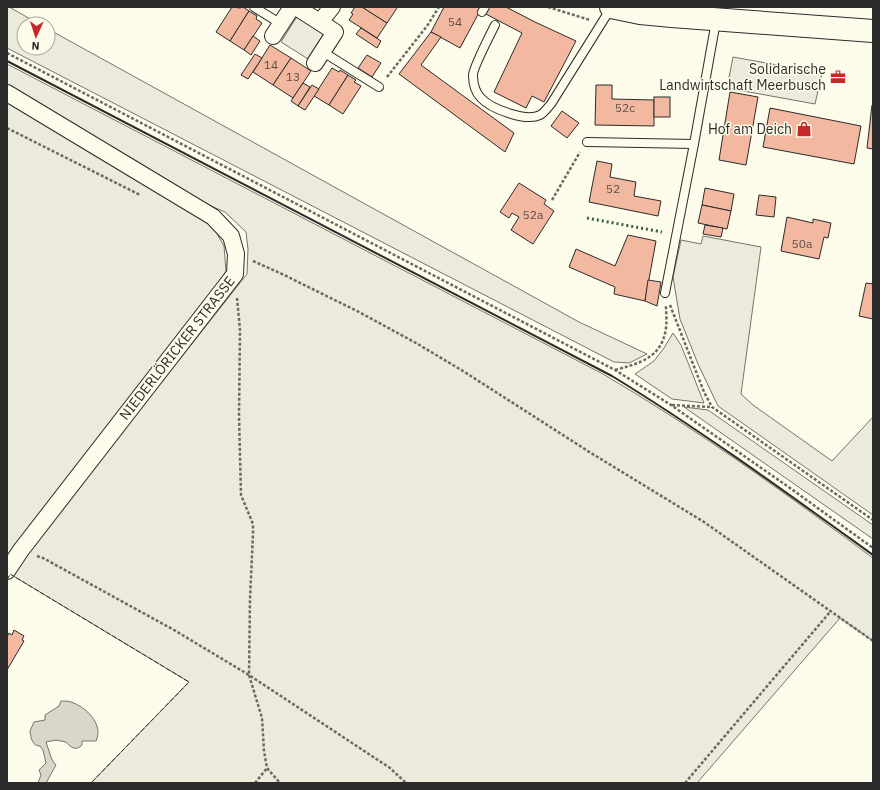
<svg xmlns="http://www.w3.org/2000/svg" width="880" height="790" font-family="'IBM Plex Sans',sans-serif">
  <rect width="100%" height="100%" fill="#fdfbea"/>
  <!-- green -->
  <g fill="#ecebdb" stroke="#74746e">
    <path d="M7 7H11V8L39 24H24V48H48V29L579 322 647 354 629 363 614 362 7 48Z"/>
    <path d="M7 64 603 374C697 429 785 493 873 558V641L840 618 697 783H91L189 682 10 574 247 274 248 249 246 232 225 212 199 201 143 165 7 86Z"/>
    <path d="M7 101 212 225 224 246 226 271 216 289 7 562Z"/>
    <path d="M703 236 761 247 741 394 753 405 832 461 873 417V515L718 406 698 364 680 319 673 277 681 240 701 244Z"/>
    <path d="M673 333 681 345 704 403 672 399 635 374 654 361 664 348Z"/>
    <path d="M684 407 708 410 873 525V539Z"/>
  </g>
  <!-- parking -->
  <g fill="#eceadb" stroke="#74746e">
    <path d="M298 15 325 32 308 59 281 42Z"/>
    <path d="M733 57 822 73 815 104 727 88Z"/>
  </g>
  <!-- water -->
  <path fill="#d8d7c9" stroke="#74746e" d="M61 701C64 701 68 701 71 702 86 707 104 724 96 741H82V745C76 751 71 748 66 742L56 740 46 742 52 760 56 765 46 783H38L41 775 39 770 46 763 43 750 40 746C32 746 31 738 30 731L34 722 45 720V715L59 706Z"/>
  <!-- building -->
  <g fill="#f2b8a0" stroke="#2b2b2b">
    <path d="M232 7 240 8 243 7 249 11 230 41 216 32Z"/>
    <path d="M355 7H362L387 23 377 38 349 20 353 14 351 13Z"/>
    <path d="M362 7H396L397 8 387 23Z"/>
    <path d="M444 7H482L460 48 431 32Z"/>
    <path d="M487 7H506L535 22 576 41 544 102 532 96 526 108 494 92 522 33 484 13Z"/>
    <path d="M249 11 257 16 256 19 262 23 244 50 230 41Z"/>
    <path d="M361 28 381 41 377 48 356 34Z"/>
    <path d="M431 32 441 37 421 65 514 133 505 152 399 74Z"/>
    <path d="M253 36 260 41 251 55 244 50Z"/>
    <path d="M270 45 291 58 273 85 253 72Z"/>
    <path d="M255 54 262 58 248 79 241 75Z"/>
    <path d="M367 55 381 63 372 77 358 68Z"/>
    <path d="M291 58 311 71 293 98 273 85Z"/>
    <path d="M332 68 339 72 340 70 348 75 329 105 314 96Z"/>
    <path d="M348 75 356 80 354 82 361 86 343 114 329 105Z"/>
    <path d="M303 83 310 87 298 106 291 101Z"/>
    <path d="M312 85 319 89 305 110 298 106Z"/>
    <path d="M596 85H612V99L654 100V126L595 125Z"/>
    <path d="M730 92 758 97 746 165 719 160Z"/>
    <rect x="654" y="97" width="16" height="20"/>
    <path d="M872 105H873V149L867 148Z"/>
    <path d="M770 108 861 126 854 164 763 147Z"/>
    <path d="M562 111 579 123 567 138 551 126Z"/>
    <path d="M597 161 612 164 610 177 636 182 634 196 661 201 658 216 589 202Z"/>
    <path d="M519 183 546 200 544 204 554 211 533 244 511 230 519 217 512 213 509 218 500 212Z"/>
    <path d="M705 188 734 194 731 211 702 205Z"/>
    <path d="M759 195 776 197 774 217 756 215Z"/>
    <path d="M702 205 731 211 727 229 698 223Z"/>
    <path d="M787 217 813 223V219L831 223 828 238 824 237 819 259 781 251Z"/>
    <path d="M705 225 723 228 721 237 703 234Z"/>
    <path d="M628 235 656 241 645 301 614 294 615 287 569 267 576 249 615 266Z"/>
    <path d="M648 280 661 282 657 306 645 301Z"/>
    <path d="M866 283 873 284V319L859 316Z"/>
    <path d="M14 630 24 636 22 640 24 641 7 670V637L9 633 12 635Z"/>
  </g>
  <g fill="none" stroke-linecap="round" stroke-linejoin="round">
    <!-- lane casing -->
    <g stroke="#2b2b2b" stroke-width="10">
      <g id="lane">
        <path d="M254 7 281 24"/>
        <path d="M482 12 485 7"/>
        <path d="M495 25C491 33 473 68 473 75 473 83 475 92 481 98 491 109 526 122 540 115 544 113 548 107 551 104L611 8"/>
        <path d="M323 52 379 87"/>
        <path d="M587 142 694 144"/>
        <path d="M665 293 694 144 716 21"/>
      </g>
    </g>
    <!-- street casing -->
    <g stroke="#2b2b2b" stroke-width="18">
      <g id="street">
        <path d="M296 7 335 32 315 63"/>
        <path d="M320 22 332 7"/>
        <path d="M273 36 292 7"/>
        <path d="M7 93 213 217 231 236 236 254 235 274 21 550 7 571"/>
      </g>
    </g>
    <!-- secondary casing -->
    <g stroke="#2b2b2b" stroke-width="24">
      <path id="secondary" d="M611 7 640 13 672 16 873 31"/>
    </g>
    <!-- path -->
    <g stroke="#6a6964" stroke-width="2.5" stroke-dasharray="3 2" stroke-linecap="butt">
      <path d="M548 7 590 20"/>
      <path d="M7 53 615 370 671 405 790 488 873 548"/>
      <path d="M387 77 427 26 439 7"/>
      <path d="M7 128 140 195"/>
      <path d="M552 200 580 152"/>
      <path d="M253 261 280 273 359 312 416 343 463 371 591 453 704 522 873 641"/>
      <path d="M237 298 240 330 239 416 241 495 253 524V534L250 599 249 675 262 718 264 751 267 768 280 783"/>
      <path d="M670 305 704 392 712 407 873 520"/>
      <path d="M615 370C640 363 662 358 666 328 667 321 666 313 666 306"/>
      <path d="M672 405 711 407"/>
      <path d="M37 556 43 558 174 630 249 675 390 768 406 783"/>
      <path d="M255 783 267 768"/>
      <path d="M685 783 830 612"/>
    </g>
    <!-- lane -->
    <use href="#lane" stroke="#fdfbea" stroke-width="8"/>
    <!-- street -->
    <use href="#street" stroke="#fdfbea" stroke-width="16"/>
    <!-- secondary -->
    <use href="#secondary" stroke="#fdfbea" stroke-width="22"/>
    <!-- hedge -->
    <path stroke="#34623c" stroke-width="3" stroke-dasharray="2 3" stroke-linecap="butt" d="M587 218 662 232"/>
    <!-- fence -->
    <path stroke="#2b2b2b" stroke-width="1" stroke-dasharray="5 2" stroke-linecap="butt" d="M7 580 10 574 189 682 91 783"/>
    <!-- wall -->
    <path stroke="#2b2b2b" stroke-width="2" d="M7 61 612 376C702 431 787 493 873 555"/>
  </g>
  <!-- icons -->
  <defs>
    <g id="office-bare" transform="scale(1.2)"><path d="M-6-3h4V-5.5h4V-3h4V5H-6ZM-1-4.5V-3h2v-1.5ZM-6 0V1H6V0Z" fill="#c62828" stroke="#fdfbea" stroke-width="2.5" paint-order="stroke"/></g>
    <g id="shop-bare" transform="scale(1.2)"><path d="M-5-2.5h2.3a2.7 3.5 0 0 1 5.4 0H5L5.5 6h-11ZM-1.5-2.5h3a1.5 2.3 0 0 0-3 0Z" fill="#c62828" stroke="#fdfbea" stroke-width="2.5" paint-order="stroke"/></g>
  </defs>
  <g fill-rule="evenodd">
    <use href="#office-bare" x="838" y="77"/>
    <use href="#shop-bare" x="804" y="129"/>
  </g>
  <g text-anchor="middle" stroke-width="3" stroke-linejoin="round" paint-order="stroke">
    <!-- number labels -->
    <g font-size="12" fill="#5d4e48">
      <text x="455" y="26">54</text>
      <text x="271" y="69">14</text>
      <text x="293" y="81">13</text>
      <text x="625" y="112">52c</text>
      <text x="613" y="193">52</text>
      <text x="533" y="219">52a</text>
      <text x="802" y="248">50a</text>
    </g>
    <!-- poi labels -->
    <g font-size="14" fill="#2b2b2b" stroke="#fdfbea" text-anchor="end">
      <text x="826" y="74">Solidarische<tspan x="826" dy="16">Landwirtschaft Meerbusch</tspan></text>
      <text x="792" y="134">Hof am Deich</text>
    </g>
    <!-- street labels -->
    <g font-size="14" fill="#2b2b2b" stroke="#fdfbea">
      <text transform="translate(177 348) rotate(-52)" y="5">NIEDERLÖRICKER STRASSE</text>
    </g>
  </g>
  <!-- border -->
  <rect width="880" height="790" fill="none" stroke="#2b2b2b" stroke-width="16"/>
  <!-- north arrow -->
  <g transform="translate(36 36) rotate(183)"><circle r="19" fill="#fdfbea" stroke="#a9a89e"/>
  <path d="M0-3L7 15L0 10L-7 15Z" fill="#c62828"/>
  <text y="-6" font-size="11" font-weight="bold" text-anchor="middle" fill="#2b2b2b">N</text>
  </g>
</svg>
